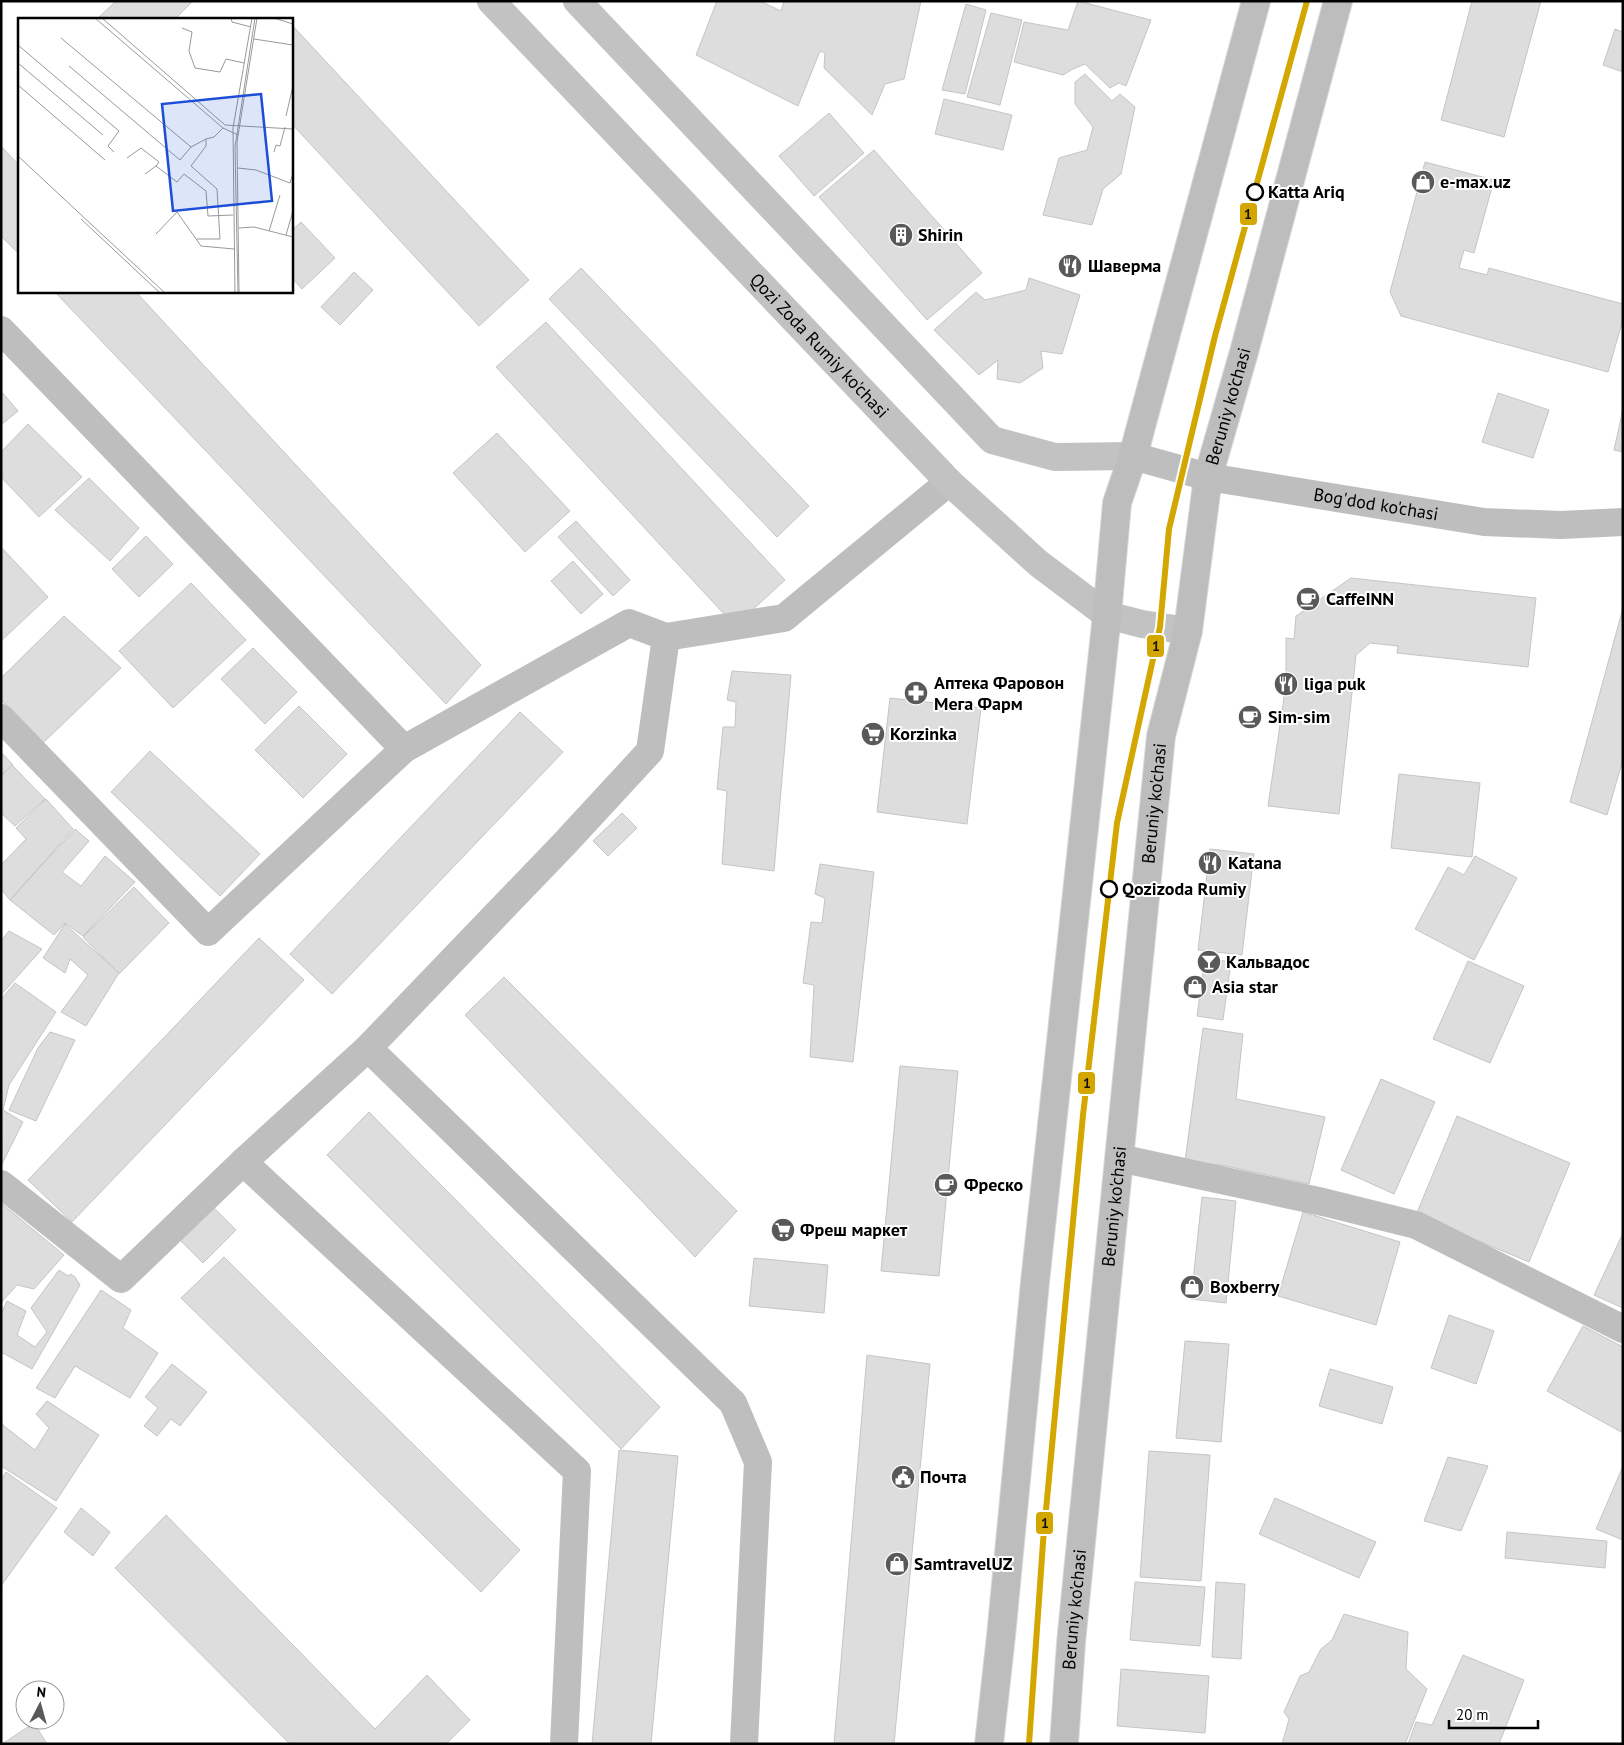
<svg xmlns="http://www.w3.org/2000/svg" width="1624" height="1745" font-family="'PT Sans',sans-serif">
  <rect width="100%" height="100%" fill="#fff"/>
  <!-- building -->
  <g fill="#ddd" stroke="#c5c5c5">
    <path d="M116 1H193L175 19H97Z"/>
    <path d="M717 1H760L781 11 784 1H921L904 79 885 84 872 115 824 68 825 53 820 51 798 106 696 55Z"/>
    <path d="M1078 1 1151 20 1126 86 1119 83 1110 88 1085 64 1073 69 1063 75 1014 62 1024 22 1068 30Z"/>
    <path d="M1472 1H1541L1504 137 1441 120Z"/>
    <path d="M966 4 986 10 965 94 942 90Z"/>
    <path d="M991 13 1022 20 1000 105 967 97Z"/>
    <path d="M291 24 529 280 479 326 291 123Z"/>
    <path d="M1615 29 1623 32V72L1603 65Z"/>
    <path d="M1085 74 1112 101 1120 94 1135 107 1121 174 1103 189 1092 225 1043 215 1059 158 1087 150 1093 127 1075 104V82Z"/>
    <path d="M944 99 1012 115 1003 150 935 134Z"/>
    <path d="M829 113 864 153 814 196 779 156Z"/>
    <path d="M1 146 19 165V254L1 236Z"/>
    <path d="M874 150 982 273 927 320 819 197Z"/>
    <path d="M1425 162 1494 180 1474 253 1464 250 1459 268 1487 275 1489 268 1623 304V319L1608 372 1401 316 1390 292Z"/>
    <path d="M301 222 335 258 302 289 291 277V231Z"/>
    <path d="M581 268 809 506 777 537 549 299Z"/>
    <path d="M354 272 373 290 340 325 321 307Z"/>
    <path d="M1029 278 1080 295 1062 354 1041 351 1043 368 1020 383 997 379 998 360 979 375 934 330 976 292 985 300 1026 290Z"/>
    <path d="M54 291H135L481 665 446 704Z"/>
    <path d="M546 322 785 580 735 626 496 367Z"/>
    <path d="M1 391 18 411 1 425Z"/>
    <path d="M1498 393 1549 410 1533 458 1482 442Z"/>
    <path d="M1623 409V452L1614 450Z"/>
    <path d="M28 424 82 477 39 517 1 477V452Z"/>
    <path d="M497 433 570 511 525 552 453 473Z"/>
    <path d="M89 478 139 528 110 561 55 510Z"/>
    <path d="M576 521 630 580 613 596 558 537Z"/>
    <path d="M146 536 173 564 139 597 112 569Z"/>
    <path d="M1 547 48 597 1 641Z"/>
    <path d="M573 561 603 594 581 614 551 581Z"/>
    <path d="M1351 578 1536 598 1528 667 1397 653 1398 646 1370 643 1356 655 1339 814 1268 806 1286 684V638L1294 639 1296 616Z"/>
    <path d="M191 583 246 640 173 708 119 651Z"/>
    <path d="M1623 608V759L1607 815 1570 802Z"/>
    <path d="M64 616 121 668 43 743 1 700V678Z"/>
    <path d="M253 648 297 692 265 724 221 679Z"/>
    <path d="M732 671 791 675 774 871 722 864 727 791 717 789 723 727H735L736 702 727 700Z"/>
    <path d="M890 698 981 708 967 824 877 812Z"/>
    <path d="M299 706 347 754 303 798 255 750Z"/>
    <path d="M520 712 563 752 332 994 290 954Z"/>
    <path d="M150 751 260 854 220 896 111 792Z"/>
    <path d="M1 752 13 765 1 775Z"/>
    <path d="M12 765 45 799 15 826 1 813V776Z"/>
    <path d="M1399 774 1480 783 1472 857 1391 848Z"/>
    <path d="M46 799 73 829 10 900 1 889V865L26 839 16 828Z"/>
    <path d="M622 813 637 828 608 856 593 841Z"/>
    <path d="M75 829 89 841 62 872 81 886 105 856 135 882 83 936 65 923 54 935 10 900Z"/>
    <path d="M1210 849 1254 854 1242 955 1198 950Z"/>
    <path d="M1475 856 1517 878 1474 960 1415 929 1448 867 1464 875Z"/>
    <path d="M820 864 874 872 853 1062 810 1057 814 985 803 983 811 922 822 923 825 898 815 894Z"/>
    <path d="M134 887 169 923 119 974 83 937Z"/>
    <path d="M65 924 119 973 86 1026 61 1012 88 975 70 959 65 973 43 958Z"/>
    <path d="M9 931 42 949 1 995V941Z"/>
    <path d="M259 938 304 980 72 1222 28 1180Z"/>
    <path d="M1205 958 1231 962 1223 1020 1197 1016Z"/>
    <path d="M1468 961 1524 986 1490 1063 1433 1039Z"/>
    <path d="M504 977 737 1211 695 1257 465 1015Z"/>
    <path d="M15 983 56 1012 9 1085 3 1110 23 1122 2 1164 1 999Z"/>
    <path d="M1203 1028 1243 1034 1236 1099 1325 1117 1309 1184 1226 1166 1185 1161Z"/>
    <path d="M50 1032 75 1040 36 1121 9 1110 38 1048Z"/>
    <path d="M900 1066 958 1071 939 1276 881 1271Z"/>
    <path d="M1381 1079 1435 1102 1394 1194 1341 1170Z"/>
    <path d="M369 1112 660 1407 621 1449 327 1155Z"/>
    <path d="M1457 1116 1570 1163 1529 1262 1416 1215Z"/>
    <path d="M1202 1197 1236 1201 1226 1303 1191 1299Z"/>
    <path d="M208 1202 236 1230 203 1263 175 1235Z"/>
    <path d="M1 1203 64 1255 34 1289 17 1285 1 1303Z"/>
    <path d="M1303 1212 1400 1242 1376 1325 1278 1296Z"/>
    <path d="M1623 1233V1308L1594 1295Z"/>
    <path d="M224 1257 520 1550 481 1592 181 1298Z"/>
    <path d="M754 1258 828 1265 824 1313 749 1306Z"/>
    <path d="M59 1270 68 1276 71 1274 75 1277 80 1285 32 1369 1 1352V1314L7 1301 26 1311 17 1335 35 1347 47 1332 31 1308Z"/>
    <path d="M101 1290 131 1310 123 1328 158 1353 130 1398 75 1366 55 1398 36 1388Z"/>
    <path d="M1449 1315 1494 1331 1476 1384 1431 1368Z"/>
    <path d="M1583 1326 1623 1347V1433L1547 1391Z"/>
    <path d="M1185 1341 1229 1344 1221 1442 1176 1438Z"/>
    <path d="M867 1355 930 1364 894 1744H834Z"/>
    <path d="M172 1364 207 1392 180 1426 171 1419 157 1436 144 1426 158 1408 145 1397Z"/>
    <path d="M1330 1369 1393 1387 1382 1424 1319 1406Z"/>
    <path d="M47 1401 99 1435 56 1501 1 1466V1422L4 1426 35 1450 49 1428 36 1414Z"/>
    <path d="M619 1450 678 1456 651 1744H592Z"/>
    <path d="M1149 1451 1210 1455 1201 1581 1140 1577Z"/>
    <path d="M1448 1457 1488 1466 1461 1531 1424 1521Z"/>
    <path d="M1623 1466V1540L1596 1529Z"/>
    <path d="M6 1472 57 1508 1 1586V1480Z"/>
    <path d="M1275 1498 1376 1542 1359 1578 1259 1534Z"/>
    <path d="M81 1508 110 1532 93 1556 64 1532Z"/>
    <path d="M166 1515 375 1729 427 1675 470 1720 446 1744H290L115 1568Z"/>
    <path d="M1507 1532 1607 1541 1605 1568 1505 1558Z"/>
    <path d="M1135 1582 1205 1587 1200 1646 1130 1640Z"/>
    <path d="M1216 1582 1245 1584 1241 1659 1212 1657Z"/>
    <path d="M1344 1614 1408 1632 1406 1669 1427 1689 1405 1744H1282L1289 1719 1284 1712 1300 1676 1309 1672 1321 1649 1332 1640Z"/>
    <path d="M1463 1655 1524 1680 1499 1744H1408L1416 1722 1432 1725Z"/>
    <path d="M1121 1669 1209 1676 1205 1733 1117 1726Z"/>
    <path d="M34 1723 47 1744H2Z"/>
  </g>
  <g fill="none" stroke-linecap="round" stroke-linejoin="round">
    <!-- primary casing -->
    <g stroke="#dbdbdb" stroke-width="30">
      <g id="primary">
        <path d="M989 1744 1001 1636 1035 1282 1107 615 1117 503 1133 456 1256 1"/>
        <path id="s3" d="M1064 1744 1071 1643 1161 736 1188 631 1208 477 1244 352 1338 1"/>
      </g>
    </g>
    <!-- street -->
    <g stroke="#bebebe" stroke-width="28">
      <path d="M1 330 404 749"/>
      <path id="s1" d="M1133 456 1208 477 1484 522 1561 525 1623 522"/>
      <path d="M666 637 784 618 949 482"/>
      <path d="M1 718 208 932 404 749 629 623 666 637 650 751 566 842 368 1048 733 1403 758 1462 744 1744"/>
      <path d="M1119 1158 1323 1202 1416 1225 1623 1329"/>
      <path d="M243 1162 368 1048"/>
      <path d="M1 1184 121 1279 243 1162 577 1471 564 1744"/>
    </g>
    <!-- secondary -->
    <g stroke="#c2c2c2" stroke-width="28">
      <path id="s2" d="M491 1 949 482 1038 563 1107 615 1142 624 1188 631"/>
      <path d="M577 1 992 440 1055 457 1133 456"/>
    </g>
    <!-- primary -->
    <use href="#primary" stroke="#bdbdbd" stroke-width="28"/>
    <!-- tram-1 casing -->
    <g stroke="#fff" stroke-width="10">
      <path id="tram-1" d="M1029 1744 1043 1542 1083 1115 1117 823 1160 627 1169 529 1215 336 1307 1"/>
    </g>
    <!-- tram-1 -->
    <use href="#tram-1" stroke="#d4a700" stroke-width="6"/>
  </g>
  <!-- icons -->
  <defs>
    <g id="shop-disc" transform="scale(1.25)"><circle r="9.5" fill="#595959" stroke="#fff"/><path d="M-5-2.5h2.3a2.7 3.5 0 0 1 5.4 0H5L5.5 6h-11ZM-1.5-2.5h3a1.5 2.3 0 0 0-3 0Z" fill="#fff"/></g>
    <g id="building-disc" transform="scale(1.25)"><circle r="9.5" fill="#595959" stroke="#fff"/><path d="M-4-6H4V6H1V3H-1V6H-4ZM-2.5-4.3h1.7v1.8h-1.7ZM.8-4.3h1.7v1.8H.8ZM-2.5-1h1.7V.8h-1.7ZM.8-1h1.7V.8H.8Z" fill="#fff"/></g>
    <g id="restaurant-disc" transform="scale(1.25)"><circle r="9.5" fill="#595959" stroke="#fff"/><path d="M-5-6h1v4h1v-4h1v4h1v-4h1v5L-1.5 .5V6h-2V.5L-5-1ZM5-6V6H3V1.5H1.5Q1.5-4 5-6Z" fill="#fff"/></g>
    <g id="cafe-disc" transform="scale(1.25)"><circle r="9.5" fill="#595959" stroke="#fff"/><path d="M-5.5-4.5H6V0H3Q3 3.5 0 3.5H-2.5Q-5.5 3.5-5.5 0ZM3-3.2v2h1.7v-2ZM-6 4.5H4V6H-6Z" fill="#fff"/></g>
    <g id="pharmacy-disc" transform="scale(1.25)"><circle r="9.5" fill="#595959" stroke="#fff"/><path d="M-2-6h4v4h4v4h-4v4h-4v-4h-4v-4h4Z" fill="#fff"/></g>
    <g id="supermarket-disc" transform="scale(1.25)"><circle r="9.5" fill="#595959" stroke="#fff"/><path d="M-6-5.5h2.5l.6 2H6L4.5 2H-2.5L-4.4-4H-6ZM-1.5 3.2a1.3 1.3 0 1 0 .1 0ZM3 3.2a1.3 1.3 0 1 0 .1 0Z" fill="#fff"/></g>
    <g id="bar-disc" transform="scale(1.25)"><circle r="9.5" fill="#595959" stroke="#fff"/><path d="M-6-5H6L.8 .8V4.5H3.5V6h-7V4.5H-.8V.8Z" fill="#fff"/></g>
    <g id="civic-disc" transform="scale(1.25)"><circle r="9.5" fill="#595959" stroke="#fff"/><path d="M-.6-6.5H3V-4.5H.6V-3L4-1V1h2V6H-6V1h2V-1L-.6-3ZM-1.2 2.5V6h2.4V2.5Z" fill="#fff"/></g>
  </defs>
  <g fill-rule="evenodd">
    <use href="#shop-disc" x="1423" y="182"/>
    <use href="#building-disc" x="901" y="235"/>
    <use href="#restaurant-disc" x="1070" y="266"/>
    <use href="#cafe-disc" x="1308" y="599"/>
    <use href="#restaurant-disc" x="1286" y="684"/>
    <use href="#pharmacy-disc" x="916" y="693"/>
    <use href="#cafe-disc" x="1250" y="717"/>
    <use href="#supermarket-disc" x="873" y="734"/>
    <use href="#restaurant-disc" x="1210" y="863"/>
    <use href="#bar-disc" x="1209" y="962"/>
    <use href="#shop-disc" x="1195" y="987"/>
    <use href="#cafe-disc" x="946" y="1185"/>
    <use href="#supermarket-disc" x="783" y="1230"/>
    <use href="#shop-disc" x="1192" y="1287"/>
    <use href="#civic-disc" x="903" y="1477"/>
    <use href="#shop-disc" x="897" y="1564"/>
  </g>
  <!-- markers -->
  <g fill="#fff" stroke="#000" stroke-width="2.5">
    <circle cx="1255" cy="192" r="8"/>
    <circle cx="1109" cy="889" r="8"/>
  </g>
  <g text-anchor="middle" stroke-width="4" stroke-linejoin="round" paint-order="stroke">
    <!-- poi labels -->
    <g font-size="18" font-weight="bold" fill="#000" stroke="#fff" text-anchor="start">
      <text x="1440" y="188">e-max.uz</text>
      <text x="918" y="241">Shirin</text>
      <text x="1088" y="272">Шаверма</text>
      <text x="1326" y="605">CaffeINN</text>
      <text x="934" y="689">Аптека Фаровон<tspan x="934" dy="21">Мега Фарм</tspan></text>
      <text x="1304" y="690">liga puk</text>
      <text x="1268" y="723">Sim-sim</text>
      <text x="890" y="740">Korzinka</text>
      <text x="1228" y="869">Katana</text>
      <text x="1226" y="968">Кальвадос</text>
      <text x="1212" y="993">Asia star</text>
      <text x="964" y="1191">Фреско</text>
      <text x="800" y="1236">Фреш маркет</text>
      <text x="1210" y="1293">Boxberry</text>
      <text x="920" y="1483">Почта</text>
      <text x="914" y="1570">SamtravelUZ</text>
    </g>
    <!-- stop labels -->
    <g font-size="18" font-weight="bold" fill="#000" stroke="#fff" text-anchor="start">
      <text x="1268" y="198">Katta Ariq</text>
      <text x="1122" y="895">Qozizoda Rumiy</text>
    </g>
    <!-- street labels -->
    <g font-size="18" fill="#000" stroke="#fff">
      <text dy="6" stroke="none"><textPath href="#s2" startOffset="476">Qozi Zoda Rumiy ko'chasi</textPath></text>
      <text dy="6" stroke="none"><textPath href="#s3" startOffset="1350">Beruniy ko'chasi</textPath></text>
      <text dy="6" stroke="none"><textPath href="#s1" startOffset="248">Bog'dod ko'chasi</textPath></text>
      <text dy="6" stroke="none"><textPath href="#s3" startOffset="945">Beruniy ko'chasi</textPath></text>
      <text dy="6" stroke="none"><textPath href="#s3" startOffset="540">Beruniy ko'chasi</textPath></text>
      <text dy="6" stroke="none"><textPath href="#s3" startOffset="135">Beruniy ko'chasi</textPath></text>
    </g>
  </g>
  <!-- overview -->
  <g transform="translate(18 18)">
    <rect width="275" height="275" fill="#fff"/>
    <path fill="none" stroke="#999" stroke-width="1" d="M77 0 205 110 220 117M84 0 207 107 275 111M213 0 214 4 233 9M256 0 275 6M164 10 174 14 171 33 177 50 202 54 208 41 226 45M43 20 173 129M236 21 275 27M0 27 101 113 90 128 96 134M0 45 85 117M51 48 162 142 173 129 188 121V128L173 148 199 171 202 221H179M0 67 87 142M268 98 275 68M188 121 196 119 205 110M256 134 258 127 262 128 267 109M0 138 147 275M109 140 123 130 141 144 138 148M220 150 238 152 272 165 275 155M127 156 138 148 159 164 166 156 188 173 190 198 215 197M63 201 142 275M221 210 236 209 275 219M251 213 262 177M138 216 159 194 183 228 216 231M268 217 275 193M217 275 215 110 234 0M220 275 217 129 237 0M221 275 219 124 239 0"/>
    <path fill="#1d4ed8" fill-opacity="0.15" stroke="#1d4ed8" stroke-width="2.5" d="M243 76 254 183 155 193 144 86Z"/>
    <rect width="275" height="275" fill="none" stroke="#000" stroke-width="2.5"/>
  </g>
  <g stroke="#fff" stroke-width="2">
    <rect x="1239" y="202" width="19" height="24" rx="5" fill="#d4a700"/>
    <rect x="1146" y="634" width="19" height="24" rx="5" fill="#d4a700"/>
    <rect x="1077" y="1071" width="19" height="24" rx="5" fill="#d4a700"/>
    <rect x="1035" y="1511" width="19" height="24" rx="5" fill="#d4a700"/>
  </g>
  <g font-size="14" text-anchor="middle" font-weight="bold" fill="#111">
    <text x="1248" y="219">1</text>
    <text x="1156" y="651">1</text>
    <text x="1087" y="1088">1</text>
    <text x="1045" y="1528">1</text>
  </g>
  <!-- border -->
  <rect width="1624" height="1745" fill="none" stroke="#000000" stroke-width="5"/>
  <!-- north arrow -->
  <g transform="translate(40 1705) rotate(6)"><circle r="24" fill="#ffffff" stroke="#999999"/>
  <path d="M0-4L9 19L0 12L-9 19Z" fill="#595959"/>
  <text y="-8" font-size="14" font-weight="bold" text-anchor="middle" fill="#000000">N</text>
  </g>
  <!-- scale -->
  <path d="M1449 1720v8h89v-8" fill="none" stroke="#000000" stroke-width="2.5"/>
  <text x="1456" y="1720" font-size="15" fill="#000000" stroke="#ffffff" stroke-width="4" paint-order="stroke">20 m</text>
</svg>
